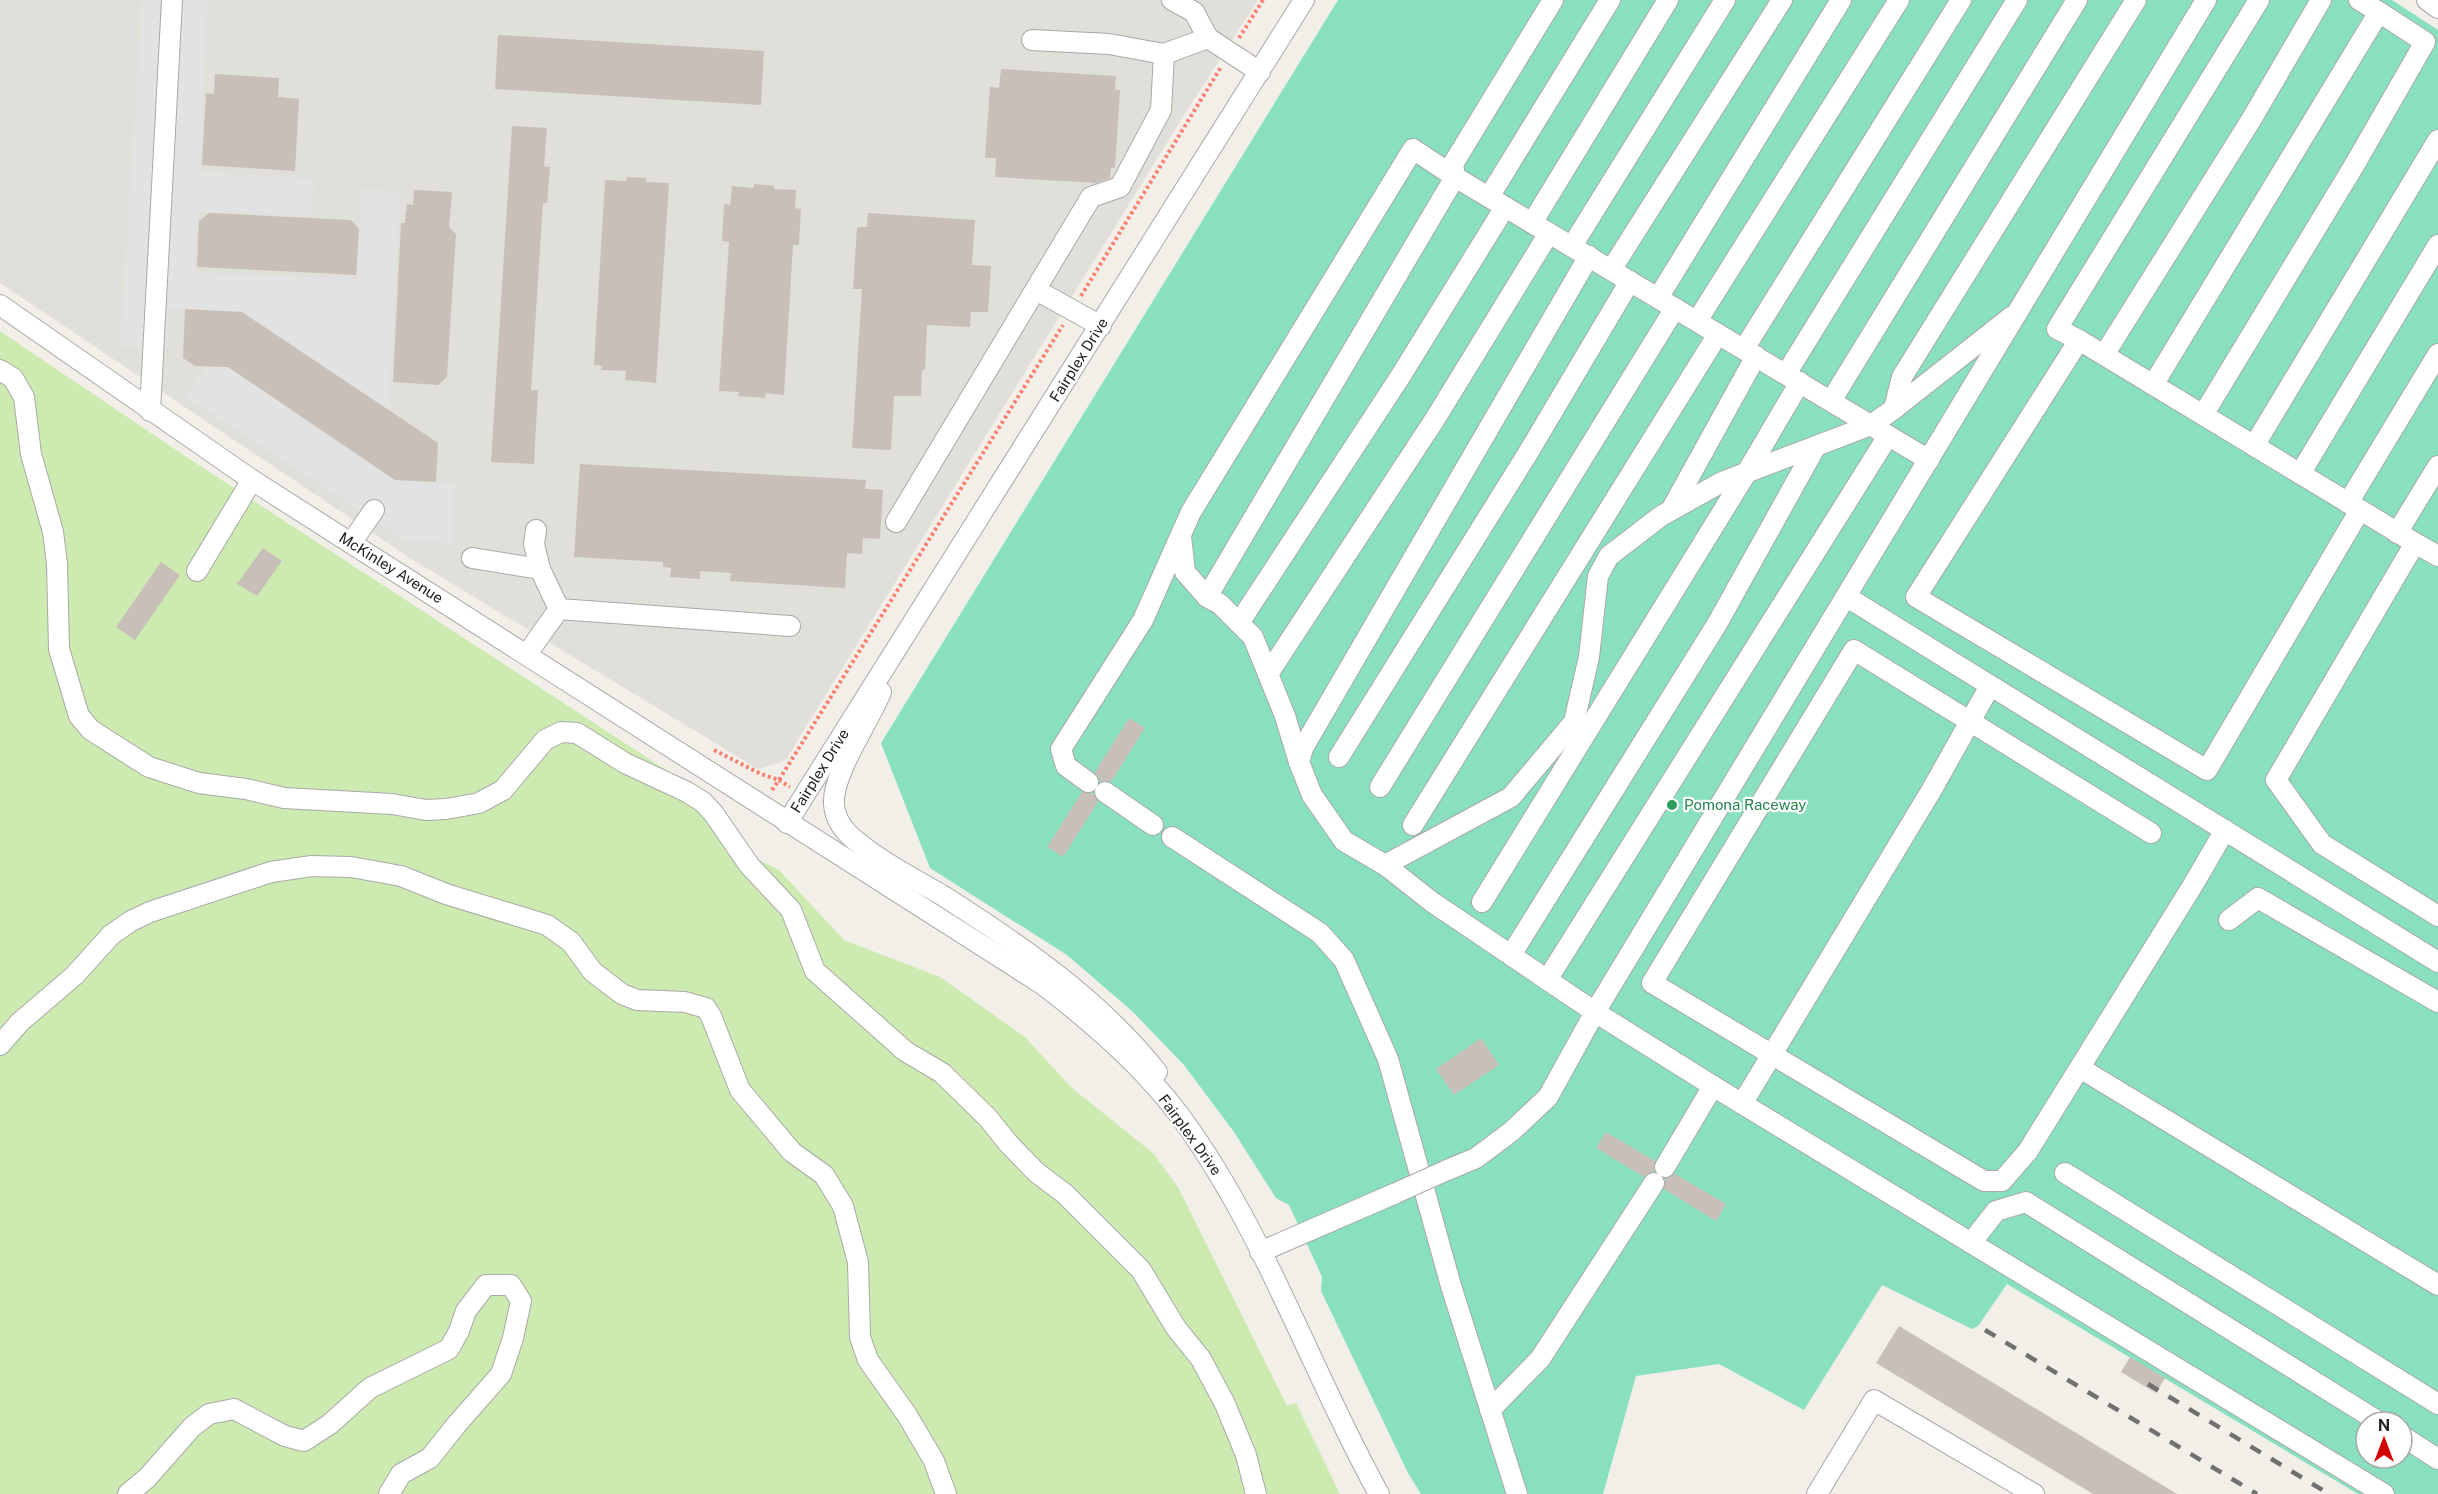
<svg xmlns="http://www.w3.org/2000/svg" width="2438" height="1494" font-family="'Public Sans',sans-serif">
  <rect width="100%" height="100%" fill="#f2efe9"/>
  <!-- airport -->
  <path fill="#e1dfda" d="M0 0H1258L1181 120 785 761 758 769 413 560 0 283Z"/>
  <!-- grass -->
  <path fill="#cdebb0" d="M0 331 188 458 706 796 753 857 779 870 844 940 940 977 1025 1037 1072 1088 1153 1153 1178 1187 1287 1406 1296 1403 1340 1494H0Z"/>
  <!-- pitch -->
  <path fill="#88e0be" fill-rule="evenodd" d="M1338 0H2392L2438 30V1494H2358L2007 1284 1978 1326 1972 1329 1882 1285 1804 1410 1719 1364 1636 1376 1603 1494H1421L1408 1473 1321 1291 1322 1277 1289 1205 1276 1198 1234 1132 1184 1065 1132 1011 1067 955 930 868 881 743ZM2366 1422H2402V1458H2366Z"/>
  <!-- parking -->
  <g fill="#e2e2e2">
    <path d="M142 0H207L200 172 314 179 313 216 198 211 194 273 357 279 362 189 400 191 388 412 242 313 170 309 167 347 120 346Z"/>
    <path d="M208 367H228L395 481 454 483V543L405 541 184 395Z"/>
  </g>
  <!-- building -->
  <g fill="#c7bfb8">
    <path d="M498 35 764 51 761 105 495 89Z"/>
    <path d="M1001 69 1116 76 1115 90H1120L1115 168H1111L1110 178 1096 183 995 177 996 158H985L990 87 999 88Z"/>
    <path d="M215 74 279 78 278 97 299 99 295 171 202 165 206 93 214 94Z"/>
    <path d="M512 126 547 128 544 166 550 167 547 203H543L531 390H538L534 464 491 462Z"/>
    <path d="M627 177 646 178V182L669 183 656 383 625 380 626 371 601 370 602 366 594 365 605 180 626 181Z"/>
    <path d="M754 184 774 186V189L796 190 795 208 801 209 799 245H793L784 395 766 393 765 398 738 396 739 392 719 391 729 242 722 241 724 204 730 205 732 186 754 188Z"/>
    <path d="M414 190 452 192 449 227 456 234 447 377 438 385 393 382 401 223H405L407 204 413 205Z"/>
    <path d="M209 213 351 220 359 229 356 275 197 267 199 221Z"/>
    <path d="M868 213 975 220 972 265 991 266 988 312H971L970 327 927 325 925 370H922L921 396H894L891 450 852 448 862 289H853L857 227H867Z"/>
    <path d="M185 309 242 312 438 443 436 482 395 480 228 367 195 366 183 358Z"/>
    <path d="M580 464 866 480 865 489 883 490 880 539 863 538 862 554 847 553 845 588 730 581 731 573 700 571V579L670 577 671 568 663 567V562L574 557Z"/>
    <path d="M263 548 282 561 257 596 237 584Z"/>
    <path d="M161 562 180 575 135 640 116 627Z"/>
    <path d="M1129 718 1145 728 1111 782 1100 781 1095 772Z"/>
    <path d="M1082 792 1093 793 1098 802 1063 857 1047 847Z"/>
    <path d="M1481 1038 1499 1065 1454 1095 1436 1069Z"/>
    <path d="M1606 1132 1655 1161 1654 1171 1644 1177 1596 1148Z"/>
    <path d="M1675 1174 1726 1204 1716 1221 1664 1189 1665 1179Z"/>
    <path d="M1899 1326 2177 1494H2093L1876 1363Z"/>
    <path d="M2130 1357 2165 1378 2156 1393 2121 1372Z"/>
  </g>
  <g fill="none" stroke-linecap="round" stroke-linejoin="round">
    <!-- minor casing -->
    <g stroke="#a9a9a9" stroke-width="22">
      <g id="minor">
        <path d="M1172 0 1194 12 1208 38"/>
        <path d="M1553 0 1453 164 1455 177 1929 460"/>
        <path d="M2427 0 2438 8"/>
        <path d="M1032 40 1109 44 1164 54"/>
        <path d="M1489 197 1610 0"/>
        <path d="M1532 223 1668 0"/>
        <path d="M1572 246 1725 0"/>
        <path d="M1589 256 1303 748 1299 762 1312 795 1344 841 1385 865 1432 902 1595 1012 1713 1086 2384 1494"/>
        <path d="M1611 270 1782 0"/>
        <path d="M1036 290 1101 326"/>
        <path d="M1658 298 1841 0"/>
        <path d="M0 305 252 480 1042 984C1092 1022 1142 1065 1180 1116 1265 1231 1310 1370 1379 1494"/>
        <path d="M1697 321 1899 0"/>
        <path d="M2079 340 2057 329 2259 0"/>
        <path d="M1744 349 1961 0"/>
        <path d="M2104 355 2251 120 2321 0"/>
        <path d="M0 370 13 378 24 397 31 454 53 532 57 564 59 649 79 716 91 730 149 767 199 783 246 789 284 798 392 804 426 810 446 809 479 803 503 790 545 740 561 732 577 733 625 763 687 792 703 802 714 814 749 865 791 910 815 971 905 1051 942 1073 988 1118 1008 1143 1036 1172 1065 1194 1141 1270 1176 1328 1201 1359 1225 1404 1246 1455 1256 1494"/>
        <path d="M1786 374 2017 0"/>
        <path d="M2153 385 2379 12 2359 0"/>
        <path d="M1831 401 2077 0"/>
        <path d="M1894 409 1902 377 2136 0"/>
        <path d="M150 411 172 0"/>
        <path d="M2203 415 2355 164 2425 42 2379 12"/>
        <path d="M2254 446 2438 140"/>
        <path d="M2300 474 2438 245"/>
        <path d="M2348 503 2438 354"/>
        <path d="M1671 510 1756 356"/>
        <path d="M2360 510 2207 770 1916 597 2079 340 2415 543 2276 780 2322 844 2438 916"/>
        <path d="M896 522 1091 197 1120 187 1161 110 1164 54 1208 38 1260 72"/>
        <path d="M536 530 534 544 540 569"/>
        <path d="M2397 533 2438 466"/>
        <path d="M1181 536 1185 572 1207 597 1220 604 1253 637 1285 716 1299 762"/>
        <path d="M351 543 374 510"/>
        <path d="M2415 543 2438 556"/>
        <path d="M472 558 540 569 559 609"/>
        <path d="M197 571 252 480"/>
        <path d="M1847 597 2438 962"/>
        <path d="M559 609 790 626"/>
        <path d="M1239 623 1400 377 1505 207"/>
        <path d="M527 654 559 609"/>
        <path d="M1268 674 1435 419 1549 233"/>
        <path d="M881 692C869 722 832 774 834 804 835 822 846 834 860 844 885 865 917 880 945 897 1023 947 1099 999 1157 1072"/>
        <path d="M1339 757 1528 453 1630 281"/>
        <path d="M1088 782 1066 766 1061 749 1143 620 1191 512 1413 149 1455 177 1207 597"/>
        <path d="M1380 787 1675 308"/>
        <path d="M1105 792 1153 825"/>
        <path d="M787 823 1304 0"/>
        <path d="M1413 825 1718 334"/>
        <path d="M2151 833 1854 650 1652 983 1984 1181H2002L2028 1151 2193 885 2225 830"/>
        <path d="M1172 837 1320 933 1344 960 1388 1059 1451 1286 1517 1494"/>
        <path d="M1385 865 1511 797 1574 722 1589 657 1598 576 1609 556 1661 516 1722 482 1871 425 1894 409 2011 317"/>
        <path d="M1482 902 1747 472 1800 382"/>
        <path d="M2229 920 2258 898 2438 1002"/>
        <path d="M1511 955 1717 624 1816 446"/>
        <path d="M1547 980 1888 436"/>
        <path d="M0 1045 20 1022 75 975 111 935 131 921 150 912 271 872 312 866 351 867 401 876 446 894 547 925 571 942 593 972 622 994 637 1000 685 1002 706 1008 711 1016 740 1090 792 1152 824 1175 843 1206 858 1262 860 1337 868 1360 907 1415 934 1461 946 1494"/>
        <path d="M2080 1068 2438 1285"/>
        <path d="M1742 1104 1931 791 1990 686"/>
        <path d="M1665 1167 1713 1086"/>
        <path d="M1445 1171 1476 1158 1512 1131 1548 1097 1595 1012 2206 0"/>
        <path d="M2065 1173 2438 1404"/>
        <path d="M1971 1243 1996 1211 2026 1202 2379 1422"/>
        <path d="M1260 1252 1396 1193"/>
        <path d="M1490 1410 1540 1359 1654 1183"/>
        <path d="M2402 1436 2438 1459"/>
        <path d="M128 1494 147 1478 192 1427 209 1414 234 1409 285 1436 304 1441 330 1424 370 1388 449 1349 459 1331 466 1311 486 1285H511L521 1301 513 1338 501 1374 457 1424 430 1458 401 1474 389 1494"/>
        <path d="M1817 1494 1874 1400 2034 1494"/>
      </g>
    </g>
    <!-- path -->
    <g stroke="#fa8072" stroke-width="4" stroke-dasharray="3 3" stroke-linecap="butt">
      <path d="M1239 38 1263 0"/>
      <path d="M1081 296 1221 67"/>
      <path d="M714 750 761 774 779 780 1063 325"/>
      <path d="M772 790 779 780 790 787"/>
    </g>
    <!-- minor -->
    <use href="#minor" stroke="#fff" stroke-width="20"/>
    <!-- rail -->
    <g stroke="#707070" stroke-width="4.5" stroke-dasharray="12 12" stroke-linecap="butt">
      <path d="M1985 1330 2257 1494"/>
      <path d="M2148 1384 2329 1494"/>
    </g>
    <!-- minor-bridge casing -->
    <g stroke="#a9a9a9" stroke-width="22" stroke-linecap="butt">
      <path id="minor-bridge" d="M1396 1193 1445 1171"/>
    </g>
    <!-- minor-bridge -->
    <use href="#minor-bridge" stroke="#fff" stroke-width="20"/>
  </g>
  <!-- markers -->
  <circle fill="#2e9e5b" stroke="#fff" stroke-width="2" cx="1672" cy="805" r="6"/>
  <g text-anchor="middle" stroke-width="4.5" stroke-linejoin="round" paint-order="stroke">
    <!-- street labels -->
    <g font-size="15" fill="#222" stroke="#fff">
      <text transform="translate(1079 360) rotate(-58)" y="5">Fairplex Drive</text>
      <text transform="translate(391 568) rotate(32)" y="5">McKinley Avenue</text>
      <text transform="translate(820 771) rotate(-58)" y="5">Fairplex Drive</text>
      <text transform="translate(1190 1135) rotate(54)" y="5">Fairplex Drive</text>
    </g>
    <!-- leisure labels -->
    <g font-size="15" fill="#27864d" stroke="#fff" text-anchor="start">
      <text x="1684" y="810">Pomona Raceway</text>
    </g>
  </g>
  <!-- north arrow -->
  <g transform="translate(2384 1440)"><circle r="28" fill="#ffffff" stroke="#a7a7a7" stroke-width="1.5"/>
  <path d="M0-4.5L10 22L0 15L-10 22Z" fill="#d40000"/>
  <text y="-9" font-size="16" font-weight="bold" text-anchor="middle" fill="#222222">N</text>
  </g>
</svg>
